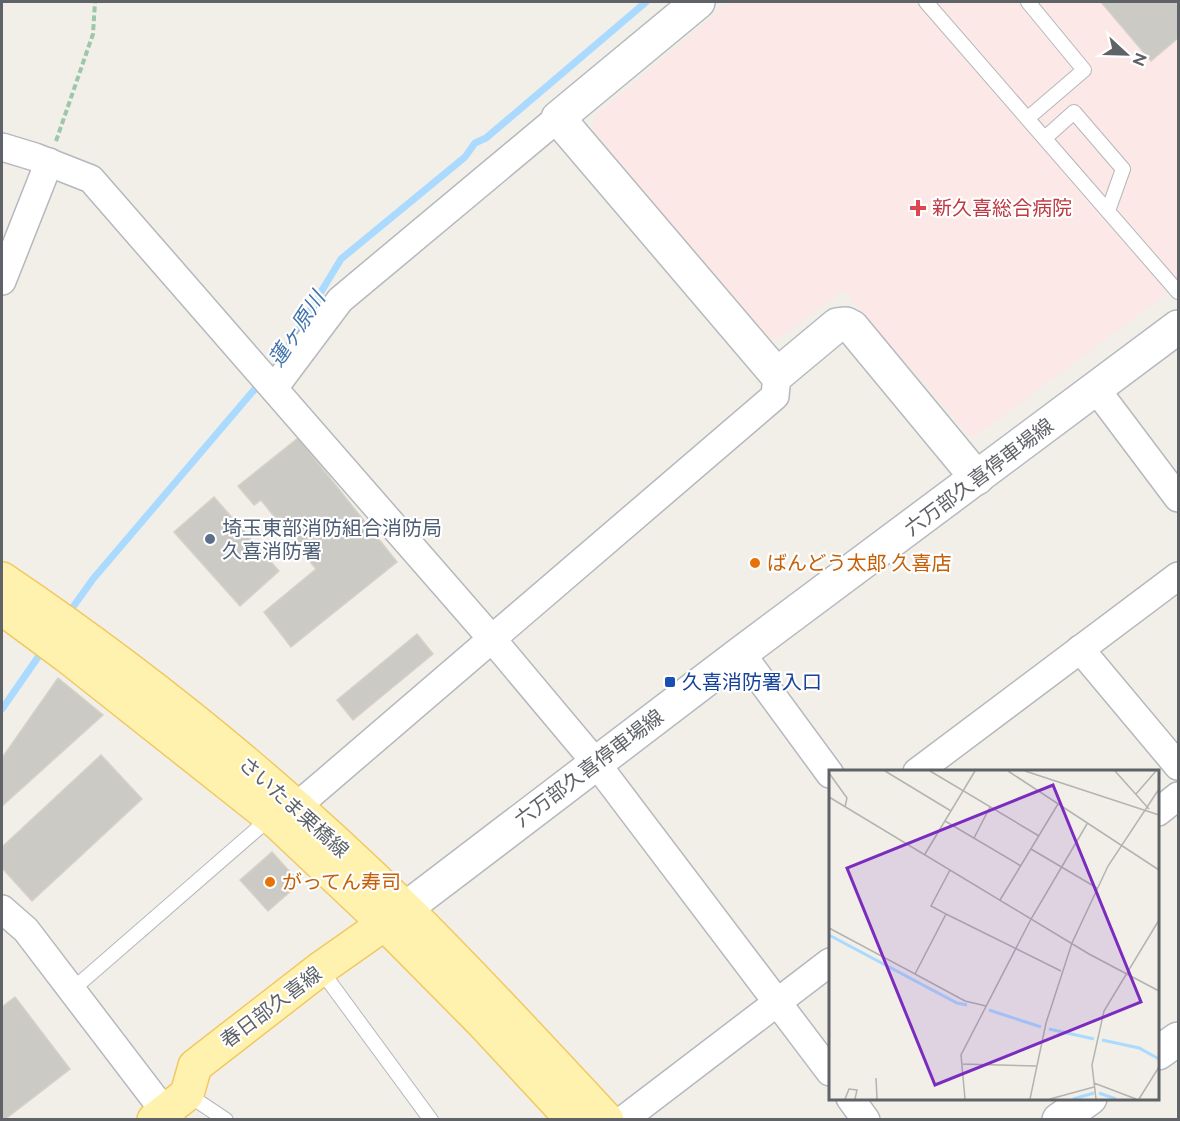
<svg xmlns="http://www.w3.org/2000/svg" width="1180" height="1121" font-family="Raleway,'Noto Sans JP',sans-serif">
  <rect width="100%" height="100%" fill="#f1efe8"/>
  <!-- medical -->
  <path fill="#fce8e6" d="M729 2H1178V285L972 439 843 290 778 339 765 336 593 131 594 117Z"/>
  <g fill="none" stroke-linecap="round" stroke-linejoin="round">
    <!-- stream -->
    <g stroke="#aadaff" stroke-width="7">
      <path d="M284 353 341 259 465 157 475 143 486 138 646 2"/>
      <path d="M68 614 93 579 260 383"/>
      <path d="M2 709 43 650"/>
    </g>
  </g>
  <!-- building -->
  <g fill="#cccac5" stroke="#d6d1c6" stroke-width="1.5">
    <path d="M1101 2H1178V38L1151 61Z"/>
    <path d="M298 438 397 562 291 647 264 612 316 569 261 500 254 505 238 486Z"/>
    <path d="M214 497 279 571 240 606 174 532Z"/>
    <path d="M417 634 433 654 353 720 337 700Z"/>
    <path d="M58 678 103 715 2 806V758Z"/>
    <path d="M101 755 142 799 32 901 2 868V847Z"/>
    <path d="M272 852 300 883 268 911 240 880Z"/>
    <path d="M15 997 70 1069 4 1120H2V1007Z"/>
  </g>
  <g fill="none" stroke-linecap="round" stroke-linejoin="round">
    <!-- lane casing -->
    <g stroke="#b5b8bc" stroke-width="16">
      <g id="lane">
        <path d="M926 2 1178 292"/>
        <path d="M1028 2 1084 70 1028 118"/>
        <path d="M1045 138 1074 112 1123 169 1108 211"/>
        <path d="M320 969 431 1120"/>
        <path d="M72 990 271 817"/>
        <path d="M187 1094 226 1120"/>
      </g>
    </g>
    <!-- street casing -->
    <g stroke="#b5b8bc" stroke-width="30">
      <g id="street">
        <path d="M2 147 35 157 91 179 492 639 596 763 830 1072"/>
        <path d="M2 281 49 162"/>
        <path d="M274 388 340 300 558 118"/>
        <path d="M1096 389 1178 498"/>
        <path d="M1080 649 1178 766"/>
        <path d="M741 653 830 774"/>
        <path d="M917 772 1178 576"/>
        <path d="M296 807 775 396 777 375"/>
        <path d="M1158 812 1178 796"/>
        <path d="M2 909 26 930 171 1120"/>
        <path d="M850 1098 866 1120"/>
        <path d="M623 1120 830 962"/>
      </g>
    </g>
    <!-- secondary casing -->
    <g stroke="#b6babf" stroke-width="36">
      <g id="secondary">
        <path d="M698 2 558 118 777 375 837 325 846 324 852 327 977 478"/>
        <path d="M405 909 741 653 1178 327"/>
        <path d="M1158 1053 1178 1039"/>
        <path d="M1059 1120 1090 1098"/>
      </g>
    </g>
    <!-- primary casing -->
    <g stroke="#f2c960" stroke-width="36">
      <g id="primary">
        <path d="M2 579C146 676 282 787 406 909 475 977 541 1049 607 1120"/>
        <path d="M2 608 67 656 278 823 384 923 483 1023 573 1120"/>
        <path d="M154 1120 187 1094 195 1066 320 969 401 912"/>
      </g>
    </g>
    <!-- path -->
    <path stroke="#9cc7a9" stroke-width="4" stroke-dasharray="6 3" stroke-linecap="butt" d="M56 141 93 34 95 2"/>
    <!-- lane -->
    <use href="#lane" stroke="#fff" stroke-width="14"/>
    <!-- street -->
    <use href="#street" stroke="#fff" stroke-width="27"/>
    <!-- secondary -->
    <use href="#secondary" stroke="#fff" stroke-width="33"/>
    <!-- primary -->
    <use href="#primary" stroke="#fff2af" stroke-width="33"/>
  </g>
  <!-- markers -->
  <path fill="#e0444e" stroke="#fff" stroke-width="2" d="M915 199h6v6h6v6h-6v6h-6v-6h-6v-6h6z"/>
  <circle fill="#5c6f8a" stroke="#fff" stroke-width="2" cx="210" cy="539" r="6"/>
  <g fill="#e8710a" stroke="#fff" stroke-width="2">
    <circle cx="755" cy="563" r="6"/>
    <circle cx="270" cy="882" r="6"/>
  </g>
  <rect fill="#1a4fb4" stroke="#fff" stroke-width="2" x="664" y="676" width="12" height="12" rx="3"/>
  <g text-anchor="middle" stroke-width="4.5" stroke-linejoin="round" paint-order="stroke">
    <!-- health labels -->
    <g font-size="20" fill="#be3a42" stroke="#fff" text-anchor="start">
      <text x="932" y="215">新久喜総合病院</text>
    </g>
    <!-- street labels -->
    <g font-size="20" fill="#5f6368" stroke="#fff">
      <text transform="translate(979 477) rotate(-37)" y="7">六万部久喜停車場線</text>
      <text transform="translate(589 768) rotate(-37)" y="7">六万部久喜停車場線</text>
      <text transform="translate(294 807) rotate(42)" y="7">さいたま栗橋線</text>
      <text transform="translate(271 1007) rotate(-37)" y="7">春日部久喜線</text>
    </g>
    <!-- service labels -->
    <g font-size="20" fill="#4e5e75" stroke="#fff" text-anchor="start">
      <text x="222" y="535">埼玉東部消防組合消防局<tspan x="222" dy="23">久喜消防署</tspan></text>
    </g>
    <!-- food labels -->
    <g font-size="20" fill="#c56008" stroke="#fff" text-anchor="start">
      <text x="767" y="570">ばんどう太郎 久喜店</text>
      <text x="282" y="889">がってん寿司</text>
    </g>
    <!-- transit labels -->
    <g font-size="20" fill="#164399" stroke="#fff" text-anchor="start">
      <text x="682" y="689">久喜消防署入口</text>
    </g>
    <!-- water labels -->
    <g font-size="21" font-style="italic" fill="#4174aa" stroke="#fff">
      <text transform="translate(297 329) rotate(-57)" y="7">蓮ヶ原川</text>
    </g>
  </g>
  <!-- overview -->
  <g transform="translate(829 770)">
    <rect width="330" height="330" fill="#f1efe8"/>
    <path fill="none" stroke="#aadaff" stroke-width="3" d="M0 165 128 233 138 235M160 240 212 257M220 259 265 269M273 270 310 278 330 289M270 323 287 329M244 329 265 323"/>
    <path fill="none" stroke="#b3b3b1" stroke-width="1.5" d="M56 1 122 41M101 1 210 66M179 1 330 100M196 1 330 45M286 1 320 39M0 3 18 28 16 37M307 24 327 1M0 27 260 184 330 221M116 51 192 96M145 68 161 37M202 79 268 118M96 84 146 1M171 130 229 34M117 144 232 201M0 158 86 204 117 144 102 136 121 100M86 204 136 231 157 236M132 294 207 296M47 308 48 329M265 313 307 329M16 329 20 319 28 320 26 329M136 329 132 285 202 149 258 54M201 329 217 253 243 173 279 96 330 19M221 329 265 317M267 329 263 295 275 241 330 150M310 329 330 297"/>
    <path fill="#7b2cbf" fill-opacity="0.15" stroke="#7b2cbf" stroke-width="3" d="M224 15 312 232 106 315 18 98Z"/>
    <rect width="330" height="330" fill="none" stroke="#5f6368" stroke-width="3"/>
  </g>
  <!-- border -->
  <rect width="1180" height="1121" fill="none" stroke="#5f6368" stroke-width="6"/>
  <!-- north arrow -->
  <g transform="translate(1126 54) rotate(112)" stroke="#ffffff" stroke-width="4.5" paint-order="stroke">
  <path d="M0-4.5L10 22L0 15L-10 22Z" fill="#5f6368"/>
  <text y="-9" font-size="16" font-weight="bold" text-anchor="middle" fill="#5f6368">N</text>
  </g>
</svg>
